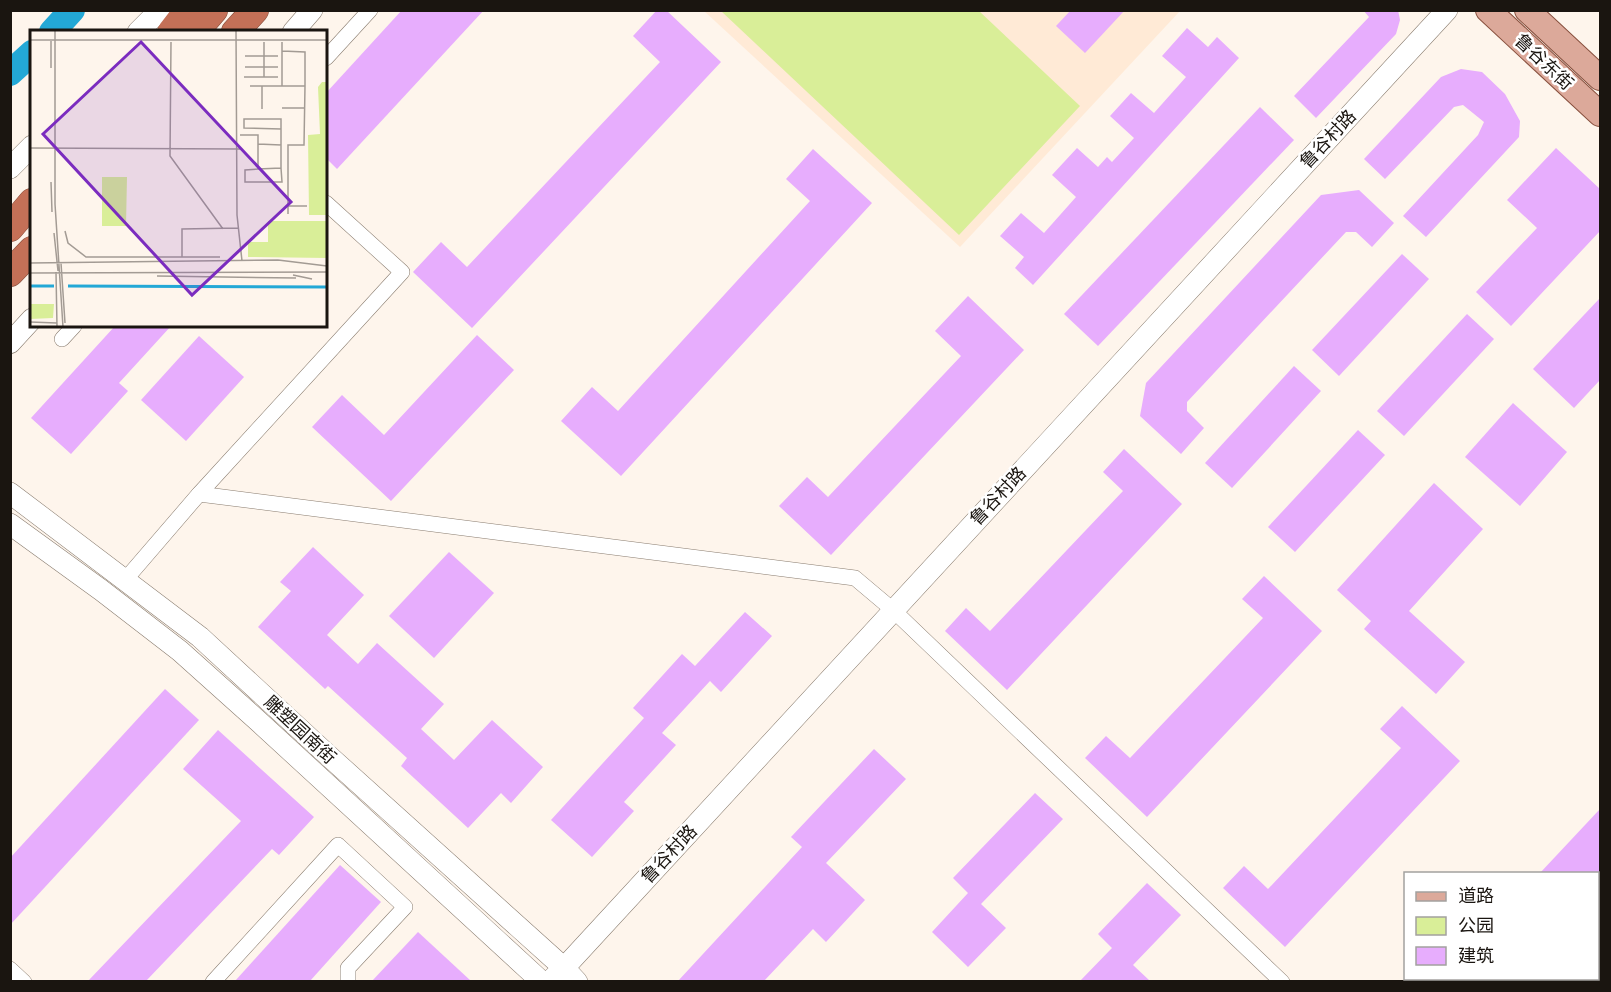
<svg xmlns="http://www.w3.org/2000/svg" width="1611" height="992" font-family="Signika,'Noto Sans SC',sans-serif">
  <rect width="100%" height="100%" fill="#fef5ec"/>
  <!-- built -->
  <path fill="#ffead6" d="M704 11H1180L960 247Z"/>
  <!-- green -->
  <path fill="#d9ee98" d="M721 11H979L1080 106 959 235Z"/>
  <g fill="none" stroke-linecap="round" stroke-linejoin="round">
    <!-- river -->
    <g stroke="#23a8d6" stroke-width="26">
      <path d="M52 32 72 10"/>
      <path d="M10 73 32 53"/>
    </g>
  </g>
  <!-- building -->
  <g fill="#e7adfd">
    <path d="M402 10H484L337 169 326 158V93Z"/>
    <path d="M657 10H666L721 62 472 328 413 272 441 242 467 267 660 62 633 36Z"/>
    <path d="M1071 10H1125L1085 53 1056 26Z"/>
    <path d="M1363 10H1398L1400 20 1396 34 1316 118 1294 96 1369 17Z"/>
    <path d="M1187 28 1208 47 1217 37 1239 58 1033 285 1015 268 1024 257 1000 236 1021 213 1044 233 1076 197 1052 175 1077 148 1098 167 1107 157 1112 162 1134 138 1110 116 1131 93 1154 113 1186 77 1162 56Z"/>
    <path d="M1461 69 1482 72 1505 94 1520 121 1519 137 1426 237 1403 216 1478 135 1484 122 1463 105 1454 107 1385 179 1364 159 1441 77Z"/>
    <path d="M1260 107 1294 140 1098 346 1064 314Z"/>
    <path d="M1556 148 1600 189V231L1511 326 1476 292 1537 228 1507 200Z"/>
    <path d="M813 149 872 203 621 476 561 421 592 387 618 411 810 201 786 179Z"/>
    <path d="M1359 190 1394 223 1372 247 1356 232H1346L1187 402V411L1204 428 1181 454 1140 416 1146 383 1321 195Z"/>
    <path d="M1402 254 1429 279 1339 376 1312 350Z"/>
    <path d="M968 296 1024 350 831 555 779 506 807 477 828 497 961 356 935 331Z"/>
    <path d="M1600 298V380L1574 408 1533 369Z"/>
    <path d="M1467 314 1494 339 1404 436 1377 411Z"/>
    <path d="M115 326H171L119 383 128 391 71 454 31 418Z"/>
    <path d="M477 335 514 370 391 501 312 427 342 395 384 435Z"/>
    <path d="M199 336 244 377 186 441 141 400Z"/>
    <path d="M1294 366 1321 391 1232 488 1205 463Z"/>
    <path d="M1513 403 1567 452 1520 506 1465 457Z"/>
    <path d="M1358 430 1385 455 1295 552 1268 527Z"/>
    <path d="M1124 449 1182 504 1007 690 945 631 966 608 990 631 1123 491 1103 472Z"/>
    <path d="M1434 483 1483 529 1409 611 1465 662 1436 694 1364 629 1371 621 1337 590Z"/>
    <path d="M313 547 364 595 327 635 358 664 377 643 444 704 421 729 454 760 492 720 543 767 511 803 501 793 468 828 401 766 407 758 328 686 325 689 258 627 291 591 280 582Z"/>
    <path d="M449 552 494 593 434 658 389 616Z"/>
    <path d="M1264 576 1322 631 1147 817 1085 758 1106 736 1130 758 1263 618 1242 599Z"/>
    <path d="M745 612 772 636 721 692 710 681 662 733 676 745 624 802 634 811 592 857 551 820 644 718 633 708 682 654 695 666Z"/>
    <path d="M165 689 199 720 10 925V858Z"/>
    <path d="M1402 706 1460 761 1285 947 1223 888 1244 866 1268 889 1401 748 1380 729Z"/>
    <path d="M218 730 314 817 279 855 272 849 146 981H88L241 821 183 769Z"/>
    <path d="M874 749 906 779 826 863 865 900 826 942 813 929 764 981H678L802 847 791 837Z"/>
    <path d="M1035 793 1063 819 981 904 1006 928 968 967 932 932 968 893 953 878Z"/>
    <path d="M1600 809V873H1540Z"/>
    <path d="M340 865 381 902 310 981H235Z"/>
    <path d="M1147 883 1181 915 1133 965 1150 981H1080L1112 948 1098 934Z"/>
    <path d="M418 932 471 981H372Z"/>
  </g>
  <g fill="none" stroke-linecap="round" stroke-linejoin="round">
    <!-- street casing -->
    <g stroke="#897c6f" stroke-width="16">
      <g id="street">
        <path d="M326 58 370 10"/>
        <path d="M62 339 74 326"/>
        <path d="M199 494 855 578 893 610 1282 982"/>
        <path d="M125 580 199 494 402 272 326 203"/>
        <path d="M10 969 24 982"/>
        <path d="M213 982 338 845 405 907 348 968V982"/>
      </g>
    </g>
    <!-- secondary casing -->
    <g stroke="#897c6f" stroke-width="22">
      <g id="secondary">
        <path d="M138 32 160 10"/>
        <path d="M293 32 312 10"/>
        <path d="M10 168 32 146"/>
        <path d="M10 343 32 319"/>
        <path d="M10 493 200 637 331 758 564 968 577 982"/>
        <path d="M10 524 101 590 180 651 257 720 542 982"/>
        <path d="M549 982 564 968 1447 10"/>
      </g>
    </g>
    <!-- primary casing -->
    <g stroke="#88503e" stroke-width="26">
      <g id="primary">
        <path d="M1488 10 1600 114"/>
        <path d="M1527 10 1600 78"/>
      </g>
    </g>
    <!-- highway casing -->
    <g stroke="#88503e" stroke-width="28">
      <g id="highway">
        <path d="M171 32 188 10"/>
        <path d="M195 32 214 10"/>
        <path d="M235 32 255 10"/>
        <path d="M10 228 32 202"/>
        <path d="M10 273 32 250"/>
      </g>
    </g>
    <!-- street -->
    <use href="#street" stroke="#fff" stroke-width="15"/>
    <!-- secondary -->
    <use href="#secondary" stroke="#fff" stroke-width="21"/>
    <!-- primary -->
    <use href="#primary" stroke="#dca99a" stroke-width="24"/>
    <!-- highway -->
    <use href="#highway" stroke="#c47057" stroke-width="27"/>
  </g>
  <g text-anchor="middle" stroke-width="5" stroke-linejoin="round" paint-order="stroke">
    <!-- street labels -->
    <g font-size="18" fill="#1a1510" stroke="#fff">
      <text transform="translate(1544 62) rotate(43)" y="6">鲁谷东街</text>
      <text transform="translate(1328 139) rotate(-47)" y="6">鲁谷村路</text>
      <text transform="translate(998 496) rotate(-47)" y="6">鲁谷村路</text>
      <text transform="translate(300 730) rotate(43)" y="6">雕塑园南街</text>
      <text transform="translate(669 854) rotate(-47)" y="6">鲁谷村路</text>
    </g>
  </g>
  <!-- overview -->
  <g transform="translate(30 30)">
    <rect width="297" height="297" fill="#fef5ec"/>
    <path d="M292 52H297V185H279L278 105 290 104 288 57ZM72 147H97L96 196H72ZM238 191H297V228L218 227V212H238ZM0 274H24L23 288 0 289Z" fill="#d9ee98"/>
    <path fill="none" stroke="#23a8d6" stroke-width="3" d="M0 256H24M38 256 297 257"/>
    <path fill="none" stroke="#a39b94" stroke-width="1.5" d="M25 0V174L33 297M206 0 207 185 212 231M0 10H297M141 12 140 126 193 199M234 12V47M252 21 275 22V56H252V12M215 26H248M215 37H248M21 38V11M214 47H248M220 56H252M252 78H275M232 79V56M210 105H228V114L251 115V89H214V98L251 99M228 114V139L251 138V115M0 118 210 119M228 139 215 140V152H252L251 138M21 152 22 182M258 176H277M258 184V115H274L275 56M35 201 38 213 56 227H190M24 203 28 241M152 227V199L208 198M248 230 297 236M0 233 248 230M31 233 35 293M26 242 27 297M0 243 297 242M263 245 282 249M127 246 266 248M0 292 27 293"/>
    <path fill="#7b2cbf" fill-opacity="0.15" stroke="#7b2cbf" stroke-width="3" d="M111 12 261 172 162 265 13 104Z"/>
    <rect width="297" height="297" fill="none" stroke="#1a1510" stroke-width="3"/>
  </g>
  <!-- border -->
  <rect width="1611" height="992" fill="none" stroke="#1a1510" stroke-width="24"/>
  <!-- legend -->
  <rect x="1404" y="872" width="195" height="108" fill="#ffffff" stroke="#a3a19f" stroke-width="1.5"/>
  <rect x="1416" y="892" width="30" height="9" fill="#dca99a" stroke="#a3a19f" stroke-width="1.5"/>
  <text x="1458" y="902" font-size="18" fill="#1a1510">道路</text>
  <rect x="1416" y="917" width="30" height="18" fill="#d9ee98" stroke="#a3a19f" stroke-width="1.5"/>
  <text x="1458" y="932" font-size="18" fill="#1a1510">公园</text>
  <rect x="1416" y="947" width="30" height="18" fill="#e7adfd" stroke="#a3a19f" stroke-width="1.5"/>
  <text x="1458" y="962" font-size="18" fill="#1a1510">建筑</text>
</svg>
